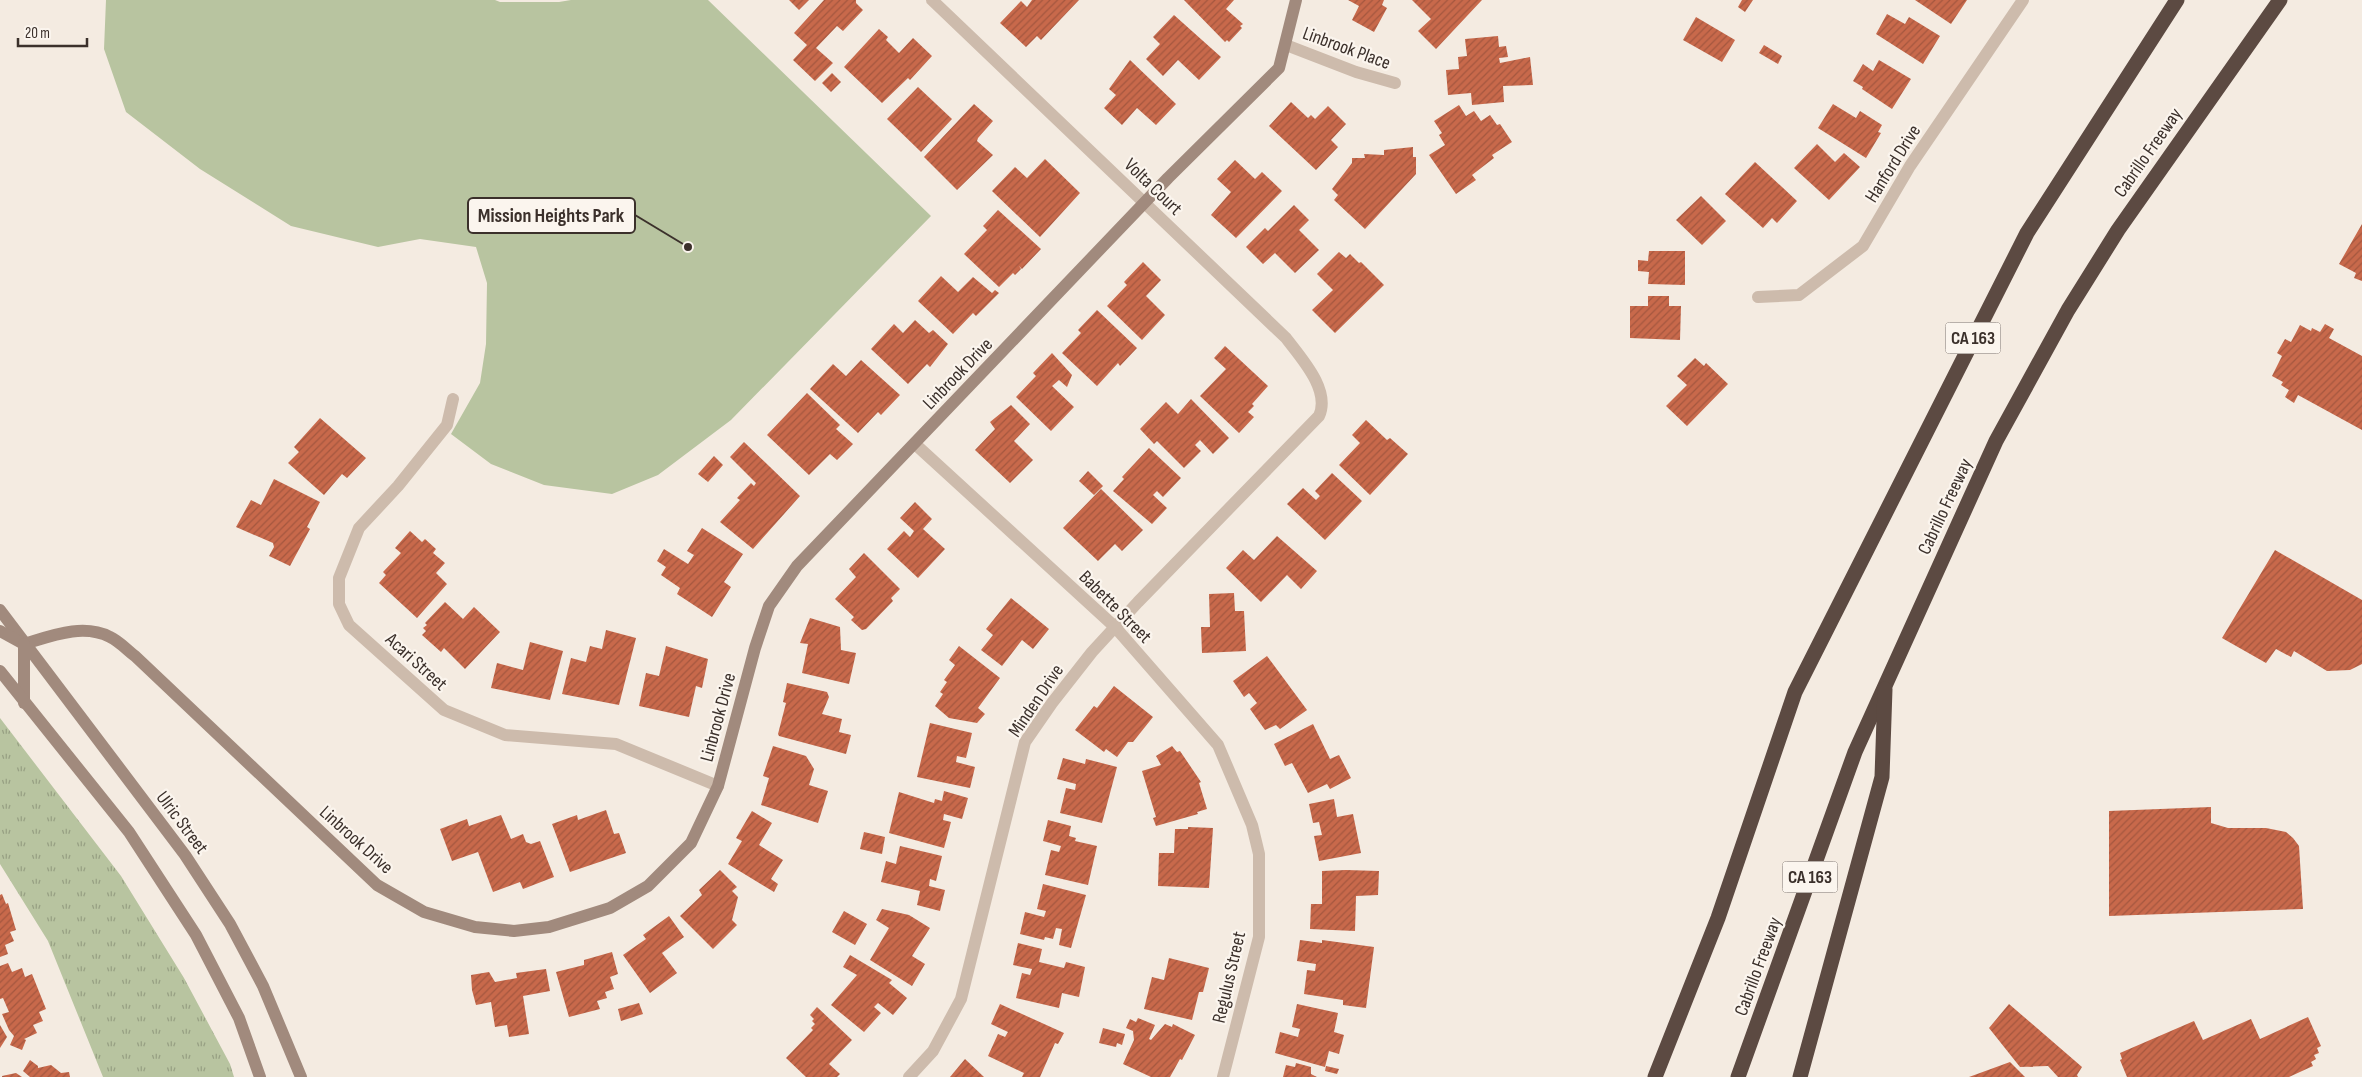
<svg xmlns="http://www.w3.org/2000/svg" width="2362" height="1077" font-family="'Sofia Sans Condensed',sans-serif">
  <defs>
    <pattern id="grass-tufts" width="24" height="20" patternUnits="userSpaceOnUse" patternTransform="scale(1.25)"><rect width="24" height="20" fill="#b8c4a0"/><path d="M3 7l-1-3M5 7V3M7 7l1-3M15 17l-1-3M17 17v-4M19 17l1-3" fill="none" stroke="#97a083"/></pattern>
    <pattern id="building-hatch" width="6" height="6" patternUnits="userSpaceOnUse" patternTransform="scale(1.25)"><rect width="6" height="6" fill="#c8694b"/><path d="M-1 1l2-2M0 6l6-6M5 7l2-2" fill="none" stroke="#a4573f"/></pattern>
  </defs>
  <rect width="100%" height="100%" fill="#f4ebe1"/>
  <!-- grass -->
  <path fill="url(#grass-tufts)" d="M0 718 121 876 184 978 230 1064 234 1077H103L48 941 0 864Z"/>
  <!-- park -->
  <path fill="#b8c4a0" d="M106 0H495L500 2H559L571 0H708L931 216 731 420 658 475 612 494 544 485 491 464 451 434 480 383 486 344 487 283 476 247 420 239 378 247 291 226 200 169 126 112 104 49Z"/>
  <!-- building -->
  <g fill="url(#building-hatch)">
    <path d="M789 0H809L799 10Z"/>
    <path d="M824 0H856V3L863 10 843 31 837 26 816 48 833 63 815 81 793 60 807 45 794 33Z"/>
    <path d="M1032 0H1079L1041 40 1037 36 1026 47 1000 23 1021 1 1027 7Z"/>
    <path d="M1184 0H1234L1226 9 1243 24 1240 26 1242 28 1229 42 1227 40 1225 42Z"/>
    <path d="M1348 0H1384L1382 5 1387 8 1374 32 1352 20 1359 6Z"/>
    <path d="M1412 0H1482L1436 49 1418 31 1431 19Z"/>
    <path d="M1742 0H1753L1745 12 1738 7Z"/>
    <path d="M1915 0H1967L1951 24Z"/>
    <path d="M1887 14 1905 24 1909 17 1940 36 1923 64 1876 34Z"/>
    <path d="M1174 15 1221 57 1199 80 1178 60 1163 76 1146 59 1160 44 1153 37Z"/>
    <path d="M1696 17 1735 40 1722 62 1683 40Z"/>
    <path d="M879 29 888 37 886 40 899 53 913 38 932 56 910 80 908 78 882 103 844 67Z"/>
    <path d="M1498 36 1499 47 1506 46 1508 57 1499 58 1500 63 1530 57 1533 85 1503 86 1504 102 1472 105 1471 93 1448 95 1446 70 1459 69 1458 57 1467 56 1465 39Z"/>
    <path d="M1764 45 1782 56 1778 64 1759 53Z"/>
    <path d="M1130 60 1176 104 1156 125 1137 108 1122 125 1104 108 1116 95 1109 89Z"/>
    <path d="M1879 60 1911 79 1892 109 1862 89 1863 87 1853 81 1863 64 1873 71Z"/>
    <path d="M832 73 841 82 831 92 822 83Z"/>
    <path d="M918 87 952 119 921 152 887 119Z"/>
    <path d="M1291 102 1308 118 1311 115 1315 119 1328 106 1346 124 1331 140 1338 147 1316 170 1269 126Z"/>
    <path d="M974 104 993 121 978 138 977 141 993 155 957 190 924 157Z"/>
    <path d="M1833 104 1856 118 1860 111 1882 125 1878 132 1881 133 1866 158 1818 128Z"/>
    <path d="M1459 105 1466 116 1474 111 1481 121 1490 115 1497 125 1500 124 1512 142 1492 155 1494 158 1472 175 1476 180 1456 194 1429 155 1445 145 1439 135 1442 133 1434 121Z"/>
    <path d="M1817 144 1835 162 1844 153 1860 167 1829 200 1794 168Z"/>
    <path d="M1413 147V157H1416V174L1365 229 1334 200 1338 195 1332 189 1352 163V158H1365L1364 154 1384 155V150Z"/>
    <path d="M1045 159 1080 193 1040 237 992 191 1015 167 1027 178Z"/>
    <path d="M1235 160 1255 179 1262 172 1282 191 1236 238 1211 215 1231 192 1217 179Z"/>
    <path d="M1755 162 1797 201 1777 223 1772 218 1763 228 1725 194Z"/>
    <path d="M1701 196 1726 221 1702 245 1676 220Z"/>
    <path d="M1294 205 1309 220 1299 230 1319 250 1295 273 1275 253 1263 264 1246 247 1265 228 1268 231Z"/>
    <path d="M998 210 1041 249 1022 269 1019 266 1021 269 1015 275 1013 273 999 287 964 254 987 230 983 226Z"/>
    <path d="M2362 224V281L2354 278 2356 273 2339 264Z"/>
    <path d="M1649 251H1685V285L1648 284 1649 272 1638 271V260L1648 261Z"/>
    <path d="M1339 252 1346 258 1350 254 1359 263 1361 262 1384 285 1335 333 1312 310 1333 290 1317 274Z"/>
    <path d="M1143 262 1161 280 1146 296 1165 315 1142 340 1107 306 1127 285 1124 282Z"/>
    <path d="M941 276 958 292 973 277 992 293 995 290 999 293 976 316 973 313 953 334 918 301Z"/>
    <path d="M1648 296H1669V306H1681L1680 340 1630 338V306H1648Z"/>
    <path d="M1097 310 1137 348 1120 366 1118 363 1097 386 1062 353 1081 333 1078 330Z"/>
    <path d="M915 320 929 333 933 330 948 344 930 367 927 364 908 384 871 349 894 324 903 333Z"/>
    <path d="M2325 324 2334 329 2329 338 2362 356V430L2298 395 2294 403 2285 397 2289 390 2281 385 2283 382 2272 376 2282 356 2277 353 2285 339 2291 342 2300 325 2311 331 2312 328 2320 332Z"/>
    <path d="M1225 346 1268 386 1252 404 1254 406 1248 412 1254 417 1239 433 1200 396 1226 369 1214 358Z"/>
    <path d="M1052 353 1072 375 1067 387 1059 380 1052 386 1074 407 1051 431 1016 397 1036 376 1033 373Z"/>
    <path d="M1695 358 1704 366 1706 363 1728 384 1687 426 1666 406 1687 385 1677 376Z"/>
    <path d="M861 360 900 395 881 415 878 412 858 433 810 389 833 364 846 376Z"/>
    <path d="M807 393 840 425 836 429 853 444 837 460 830 454 809 475 767 435Z"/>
    <path d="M1191 399 1229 438 1213 454 1200 440 1195 445 1201 451 1184 468 1157 441 1154 444 1140 429 1166 402 1178 414Z"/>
    <path d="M1011 405 1030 424 1014 441 1033 460 1010 483 975 450 995 429 990 422Z"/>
    <path d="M320 418 366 458 347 478 342 474 324 495 288 463 299 452 294 447Z"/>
    <path d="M1366 420 1387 440 1390 438 1408 454 1370 495 1339 465 1360 443 1352 435Z"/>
    <path d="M744 442 800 496 753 549 720 522 740 500 737 498 751 483 754 486 756 483 730 457Z"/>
    <path d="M1149 448 1181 478 1163 497 1157 491 1153 495 1167 508 1152 524 1113 491 1124 479 1122 477Z"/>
    <path d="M714 456 723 465 708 482 698 474Z"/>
    <path d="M1088 471 1103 486 1094 495 1079 481Z"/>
    <path d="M1332 473 1362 501 1325 540 1287 504 1303 488 1316 500 1320 496 1315 491Z"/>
    <path d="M274 479 320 502 307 527 310 529 290 566 269 556 274 547 273 543 236 527 251 500 261 505Z"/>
    <path d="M1101 489 1143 530 1122 551 1115 544 1098 561 1063 528Z"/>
    <path d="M915 502 932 519 923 529 945 549 918 578 887 549 904 531 910 537 914 531 900 518Z"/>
    <path d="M702 528 743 554 724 582 731 587 712 617 677 594 680 588 661 575 666 567 657 561 664 549 688 564 694 555 687 551Z"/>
    <path d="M410 531 422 542 425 539 436 549 433 553 445 563 436 573 447 584 417 618 379 583 386 575 383 572 401 553 395 548Z"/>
    <path d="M1277 536 1317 571 1301 589 1287 575 1261 602 1226 568 1243 550 1254 560Z"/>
    <path d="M2275 550 2362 600V664L2350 670 2327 671 2294 651 2291 657 2276 649 2266 663 2222 638Z"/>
    <path d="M864 553 900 589 891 598 893 601 866 629 862 630 851 620 854 617 835 599 856 577 849 569Z"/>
    <path d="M1234 593 1235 611H1244L1246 651 1202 653 1201 627H1210L1209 594Z"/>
    <path d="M1011 598 1049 629 1033 649 1022 640 1002 666 981 650 993 635 986 629Z"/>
    <path d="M445 602 463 619 474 607 500 632 465 669 444 648 441 652 422 635 426 631 423 628 427 625 425 623Z"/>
    <path d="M810 618 840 627 841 650 856 653 849 684 802 673 808 644 800 643Z"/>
    <path d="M606 630 636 638 619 705 562 694 571 658 586 662 590 646 602 649Z"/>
    <path d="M530 642 563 651 550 700 491 688 497 663 523 670Z"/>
    <path d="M666 646 708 659 702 688 696 686 689 717 639 706 646 673 659 676Z"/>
    <path d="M959 646 1000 678 978 708 985 714 977 723 949 718 935 706 943 694 940 692 947 682 944 680 955 665 949 660Z"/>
    <path d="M1267 656 1307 710 1280 729 1276 725 1265 730 1250 709 1257 703 1249 693 1244 697 1233 681Z"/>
    <path d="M787 683 827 692 829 697 822 714 842 719 839 732 851 735 846 754 779 736 778 734 786 703 783 702Z"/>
    <path d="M1114 686 1153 717 1133 742H1128L1117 757 1106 749 1104 752 1075 730 1094 706 1097 708Z"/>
    <path d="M930 723 972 733 966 758 957 756 956 762 975 767 970 788 917 777Z"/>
    <path d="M1313 724 1330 759 1339 755 1351 778 1330 789 1327 784 1308 793 1292 763 1285 766 1274 744Z"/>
    <path d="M773 746 806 756 814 769 809 785 828 791 818 823 761 805 769 778 763 776Z"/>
    <path d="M1172 746 1177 752 1180 751 1201 782 1199 783 1207 809 1197 812 1198 814 1156 826 1153 818 1156 817 1142 771 1161 765 1156 756Z"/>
    <path d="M1063 758 1085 764 1086 759 1117 767 1102 823 1060 813 1066 788 1075 790 1076 784 1057 779Z"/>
    <path d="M944 791 968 798 962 819 944 814 943 820 951 822 944 848 889 833 899 792 934 803 935 799 942 801Z"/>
    <path d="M1334 799 1337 817 1353 814 1361 853 1319 861 1314 836 1322 835 1319 822 1313 823 1309 804Z"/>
    <path d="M2211 807V823L2228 828H2266L2286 832 2293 838 2299 846 2303 909 2109 916V811Z"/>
    <path d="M606 810 614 834 619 833 626 853 570 872 552 824 577 815 578 820Z"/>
    <path d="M752 811 772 823 759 845 783 860 771 879 778 884 774 892 728 864 742 841 736 838Z"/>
    <path d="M501 815 511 839 523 834 526 842 531 844 540 841 554 877 523 889 520 882 493 892 478 852 452 861 440 829 467 819 469 826Z"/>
    <path d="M1048 820 1071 826 1069 836 1076 838 1075 841 1097 846 1088 885 1045 875 1051 850 1059 852 1061 846 1043 841Z"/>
    <path d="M1188 827 1213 828 1209 888 1158 886 1159 853H1174L1175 829H1188Z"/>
    <path d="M864 832 885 837 882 854 860 849Z"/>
    <path d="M900 846 942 856 936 881 930 879 929 886 945 890 940 911 917 905 920 891 881 882 886 861 896 864Z"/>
    <path d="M720 870 737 887 732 891 738 897 732 920 737 925 713 949 680 916 702 895 699 890Z"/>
    <path d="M1346 870 1379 871 1378 895 1356 896 1355 931 1310 929 1311 904H1322V871Z"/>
    <path d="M1043 884 1086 895 1071 948 1059 945 1062 929 1056 928 1053 939 1045 937 1044 940 1020 934 1025 912 1044 917 1046 911 1037 909Z"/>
    <path d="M2 894 6 904 8 903 16 930 10 932 14 941 5 945 8 954 0 957V895Z"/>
    <path d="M882 909 909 915 930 928 912 956 925 964 912 986 870 960 889 928 876 920Z"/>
    <path d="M844 911 867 924 855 945 832 932Z"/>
    <path d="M669 916 684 937 662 953 677 973 650 993 623 955 646 939 643 935Z"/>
    <path d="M1300 940 1322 943V940L1374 947 1366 1008 1343 1005V1000L1304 994 1307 970 1315 971 1316 964 1297 961Z"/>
    <path d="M1018 943 1042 949 1039 962 1064 968 1066 962 1085 967 1079 997 1062 993 1059 1008 1016 998 1022 973 1030 975 1032 969 1013 965Z"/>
    <path d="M612 952 618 974 610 977 614 989 605 992 607 998 597 1001 600 1009 569 1017 556 972 584 965V960Z"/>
    <path d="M850 955 892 980 889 983 907 998 893 1015 878 1003 874 1007 881 1013 864 1032 831 1005 857 975 843 967Z"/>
    <path d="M1169 958 1209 968 1203 992H1199L1192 1020 1144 1009 1152 977 1164 980Z"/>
    <path d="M8 963 12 972 22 968 25 977 32 974 46 1009 39 1012 43 1021 33 1025 37 1033 24 1039 26 1040 22 1050 10 1045 14 1036 9 1030 2 1014 9 1012 3 998 0 999V966Z"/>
    <path d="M546 969 550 991 523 996 529 1034 509 1037 507 1025 495 1027 491 1002 476 1005 472 990 471 975 489 972 495 982 517 978 516 973Z"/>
    <path d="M639 1003 643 1014 621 1021 618 1009Z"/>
    <path d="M1000 1004 1064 1033 1058 1044 1055 1043 1040 1077H1022L1024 1073 988 1056 998 1034 1005 1037 1008 1032 991 1024Z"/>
    <path d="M1297 1004 1338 1013 1334 1032 1344 1035 1339 1054 1329 1051 1325 1067 1275 1053 1280 1032 1298 1037 1300 1029 1292 1027Z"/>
    <path d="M2009 1004 2082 1067 2077 1075 2078 1077H2058L2048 1066 2020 1067 1989 1028Z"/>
    <path d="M817 1007 852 1040 829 1064 840 1074 837 1077H806L786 1058 813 1030 811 1028 815 1024 812 1021 814 1019 810 1015Z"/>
    <path d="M2308 1017 2321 1046 2317 1048 2319 1053 2314 1055 2316 1059 2311 1062 2313 1066 2289 1077H2127L2120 1060 2122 1059 2120 1053 2194 1021 2203 1040 2251 1019 2260 1039Z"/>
    <path d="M1138 1018 1155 1025 1149 1039 1151 1040 1165 1024 1172 1027 1173 1024 1195 1035 1182 1060 1180 1059 1170 1077H1151L1123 1064 1134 1040 1133 1031 1126 1028 1130 1019 1136 1022Z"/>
    <path d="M0 1025 7 1037 0 1048Z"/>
    <path d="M1103 1028 1125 1034 1122 1045 1117 1043 1116 1047 1099 1043Z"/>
    <path d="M965 1059 984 1077H950Z"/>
    <path d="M30 1060 38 1066V1068L51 1065 61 1073 69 1072 70 1077H30L23 1071Z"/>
    <path d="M2010 1062 2025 1077H1969Z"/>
    <path d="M1296 1063 1311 1067V1074L1317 1077H1283L1286 1065 1295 1067Z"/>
    <path d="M1326 1066 1339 1069 1337 1074 1325 1071Z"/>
    <path d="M16 1073 22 1077H2V1076Z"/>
  </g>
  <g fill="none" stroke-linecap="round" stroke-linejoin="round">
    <!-- street -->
    <g stroke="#cdbbac" stroke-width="12">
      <path d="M1286 45 1356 72 1395 83"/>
      <path d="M1758 297 1799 295 1863 246 1910 166 2023 0"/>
      <path d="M453 399 447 425 398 486 359 528 339 578V604L349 625 444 710 505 735 616 744 718 786"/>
      <path d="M915 444 1115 627 1218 745 1252 825 1259 854V937L1223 1077"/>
      <path d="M909 1077 933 1051 961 999 1025 742 1052 703 1092 652 1138 602 1319 416C1331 390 1301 358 1286 338L932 0"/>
    </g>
    <!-- secondary -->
    <g stroke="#a18a7d" stroke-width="12">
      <path d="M0 610 185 855 230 924 263 986 301 1077"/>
      <path d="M0 631 22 643"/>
      <path d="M24 644C51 636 83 623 110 637 119 641 127 650 135 656L377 885 424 912 475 927 514 931 549 927 610 908 648 886 691 843 718 786 755 648 769 606 797 566 1168 178 1279 68 1296 0"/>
      <path d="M24 644V703"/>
      <path d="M0 671 129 832 196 935 239 1018 260 1077"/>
    </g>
    <!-- highway -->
    <g stroke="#5c4a42" stroke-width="15">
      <path d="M1655 1077 1718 918 1795 692 2027 233 2177 0"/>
      <path d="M1738 1077 1855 752 1996 441 2068 310 2118 230 2280 0"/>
      <path d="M1800 1077 1882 777 1885 689"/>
    </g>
  </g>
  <g text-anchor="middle" stroke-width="4.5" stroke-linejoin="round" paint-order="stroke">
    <!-- shield labels -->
    <g fill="#fbf5ee" stroke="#756b66" stroke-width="1">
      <rect x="1945.5" y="322.5" width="55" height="31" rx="4"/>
      <rect x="1782.5" y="861.5" width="55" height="31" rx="4"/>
    </g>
    <g font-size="18" font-weight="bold" fill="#3b302b">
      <text x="1973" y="344">CA 163</text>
      <text x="1810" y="883">CA 163</text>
    </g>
    <!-- street labels -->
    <g font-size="19" fill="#3b302b" stroke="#fbf5ee">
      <text transform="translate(1347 47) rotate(20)" y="7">Linbrook Place</text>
      <text transform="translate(2147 152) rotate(-55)" y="7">Cabrillo Freeway</text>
      <text transform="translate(1892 163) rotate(-58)" y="7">Hanford Drive</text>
      <text transform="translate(1154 186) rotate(44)" y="7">Volta Court</text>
      <text transform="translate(957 373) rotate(-46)" y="7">Linbrook Drive</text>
      <text transform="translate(1944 506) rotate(-65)" y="7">Cabrillo Freeway</text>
      <text transform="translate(1116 606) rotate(45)" y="7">Babette Street</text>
      <text transform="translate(417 661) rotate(42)" y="7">Acari Street</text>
      <text transform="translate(1035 700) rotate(-56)" y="7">Minden Drive</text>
      <text transform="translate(717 717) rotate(-75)" y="7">Linbrook Drive</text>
      <text transform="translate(183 822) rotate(53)" y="7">Ulric Street</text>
      <text transform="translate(357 839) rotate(42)" y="7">Linbrook Drive</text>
      <text transform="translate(1757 966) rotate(-70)" y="7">Cabrillo Freeway</text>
      <text transform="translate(1228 977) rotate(-77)" y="7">Regulus Street</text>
    </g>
  </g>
  <!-- callouts -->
  <path fill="none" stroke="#3b302b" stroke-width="2" d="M688 247L635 215"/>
  <circle fill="#3b302b" stroke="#fbf5ee" stroke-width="2" cx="688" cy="247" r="5"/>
  <rect fill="#fbf5ee" stroke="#3b302b" stroke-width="2" x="468" y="198" width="167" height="35" rx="5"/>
  <g font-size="20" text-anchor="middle" font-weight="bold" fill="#3b302b">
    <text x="551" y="222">Mission Heights Park</text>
  </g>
  <!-- scale -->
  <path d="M18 38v8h69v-8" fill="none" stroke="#3b302b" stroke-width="2.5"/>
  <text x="25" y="38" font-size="15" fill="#3b302b" stroke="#fbf5ee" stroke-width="4" paint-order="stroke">20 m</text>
</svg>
